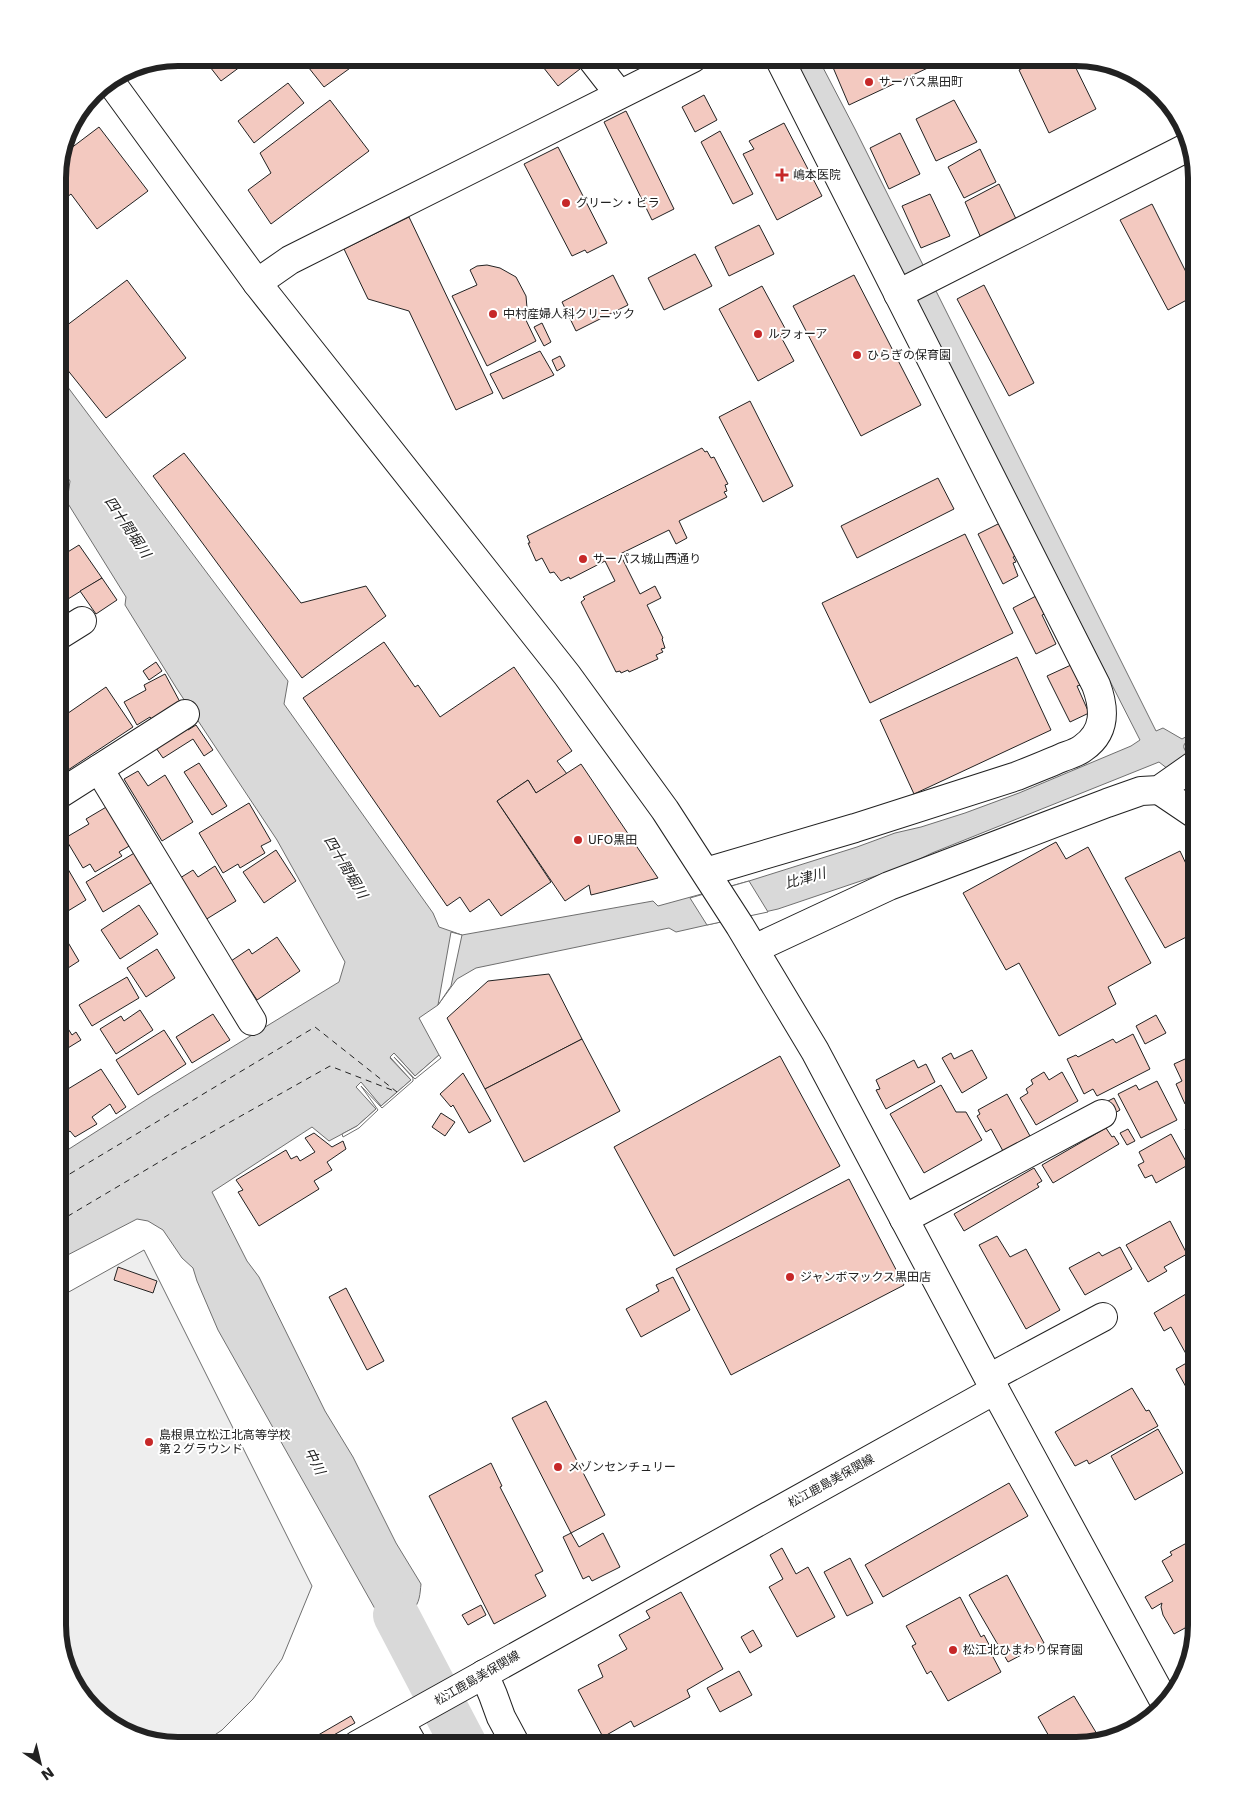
<svg xmlns="http://www.w3.org/2000/svg" width="1254" height="1803" font-family="'DejaVu Sans','Noto Sans JP',sans-serif">
  <rect width="100%" height="100%" fill="#fff"/>
  <!-- green -->
  <path fill="#eee" stroke="#6f6f6f" d="M144 1250 312 1586 282 1659 269 1677 253 1699 222 1730 200 1745H171L118 1729 74 1685 58 1625V1298Z"/>
  <!-- water -->
  <g fill="#d9d9d9" stroke="#6f6f6f">
    <path d="M793 58H818L855 129 1156 731 1163 728 1182 739 1196 731V735C1176 746 1184 749 1196 763V791L1159 762 932 853 908 865 778 909 676 932 669 928 476 968 457 979 438 1005 419 1018 439 1055 415 1076 394 1053 390 1058 411 1080 381 1106 361 1083 357 1087 376 1109 357 1126 329 1141 312 1127 212 1192 247 1261 259 1277 325 1411 353 1457 396 1543 421 1584C420 1593 420 1604 412 1610L440 1663 414 1678 218 1330 197 1281 193 1268 182 1258 163 1230 148 1221 137 1219 58 1260V1156L152 1096 339 982 345 962 277 840 177 689 125 605 126 597 67 502 70 481 58 463V374L288 681 284 704 433 913 439 927 462 935 653 901 658 906 749 881 857 847 895 833 921 827 965 813 1019 793 1131 746 1140 740Z"/>
    <path d="M463 1711 482 1745H451L438 1725Z"/>
  </g>
  <!-- pier -->
  <g fill="#fff" stroke="#6f6f6f">
    <path d="M749 881 768 912 707 925 690 898Z"/>
    <path d="M451 932 462 935 451 986 438 1005Z"/>
    <path d="M394 1053 415 1076 439 1055 441 1058 415 1079 394 1057 413 1078V1081L382 1108 361 1086 378 1110 359 1128 343 1137 342 1134 357 1126 376 1109 356 1087 361 1082 381 1106 411 1080 390 1057Z"/>
  </g>
  <g fill="none" stroke-linecap="round" stroke-linejoin="round">
    <!-- river -->
    <path stroke="#d9d9d9" stroke-width="46" d="M396 1615 464 1745"/>
    <!-- ferry -->
    <path stroke="#222" stroke-width="1" stroke-dasharray="6 5" stroke-linecap="butt" d="M58 1222 166 1158 330 1066 397 1092 315 1027 58 1181"/>
  </g>
  <!-- building -->
  <g fill="#f3c9c0" stroke="#222">
    <path d="M203 58H252L221 81Z"/>
    <path d="M301 58H364L324 87Z"/>
    <path d="M536 58H571L580 69 558 86Z"/>
    <path d="M829 58H949L849 105Z"/>
    <path d="M1042 58H1071L1096 109 1049 133 1019 70Z"/>
    <path d="M288 83 304 103 254 143 238 121Z"/>
    <path d="M704 95 717 120 695 132 682 107Z"/>
    <path d="M330 100 369 151 271 224 248 190 271 173 260 153Z"/>
    <path d="M954 100 977 142 936 161 916 119Z"/>
    <path d="M626 111 674 209 652 220 604 122Z"/>
    <path d="M784 123 822 196 777 220 743 154 754 149 749 141Z"/>
    <path d="M99 127 148 191 97 229 71 194 58 204V171L62 155Z"/>
    <path d="M720 131 753 194 733 204 701 142Z"/>
    <path d="M900 133 920 174 889 189 870 148Z"/>
    <path d="M558 147 607 243 587 253 585 250 572 256 524 164Z"/>
    <path d="M980 149 996 182 964 198 948 167Z"/>
    <path d="M999 184 1017 221 981 238 965 202Z"/>
    <path d="M930 194 950 236 921 248 902 206Z"/>
    <path d="M1152 204 1196 292V295L1168 310 1120 220Z"/>
    <path d="M409 217 493 393 456 410 409 311 368 299 344 249Z"/>
    <path d="M759 225 774 254 729 276 715 247Z"/>
    <path d="M695 254 712 286 664 310 648 278Z"/>
    <path d="M487 265 500 268 516 277 526 296 527 308 524 316 536 341 487 366 452 296 477 285 470 270 477 266Z"/>
    <path d="M613 275 628 305 576 331 562 302Z"/>
    <path d="M854 275 921 405 861 436 793 306Z"/>
    <path d="M127 280 186 358 106 418 58 358V332Z"/>
    <path d="M984 285 1034 383 1009 396 957 299Z"/>
    <path d="M762 286 787 332 780 335 794 361 758 381 719 309Z"/>
    <path d="M542 323 551 342 544 346 534 327Z"/>
    <path d="M540 351 554 375 503 399 490 374Z"/>
    <path d="M560 356 565 366 557 371 552 360Z"/>
    <path d="M750 401 793 486 763 502 719 417Z"/>
    <path d="M702 448 705 452 707 451 711 458 714 457 728 484 725 485 727 491 724 492 727 497 679 521 687 538 676 544 669 530 620 554 640 594 655 586 661 598 647 605 663 638 662 639 665 648 661 649 663 652 656 655 658 659 629 672 628 670 621 673 620 671 616 672 581 602 585 599 583 597 615 581 605 561 570 579 569 577 561 581 554 572 550 573 542 558 536 561 528 543H530L527 536Z"/>
    <path d="M184 453 301 603 366 586 386 616 302 678 153 476Z"/>
    <path d="M938 478 954 509 857 558 841 526Z"/>
    <path d="M1000 523 1016 556 1013 557 1016 562 1013 563 1018 576 1003 584 978 534Z"/>
    <path d="M965 534 1013 633 870 703 822 603Z"/>
    <path d="M79 545 102 578 68 599 58 583V558Z"/>
    <path d="M102 578 117 600 96 614 80 591Z"/>
    <path d="M58 596 67 610 58 617Z"/>
    <path d="M1036 596 1045 614 1042 615 1056 644 1036 654 1013 608Z"/>
    <path d="M384 642 415 687 418 685 440 717 514 667 572 751 557 761 567 774 536 793 528 780 497 801 551 882 501 916 489 899 470 912 460 897 447 906 303 698Z"/>
    <path d="M1017 657 1051 730 914 794 880 720Z"/>
    <path d="M156 662 162 671 149 680 143 671Z"/>
    <path d="M1071 665 1081 685 1077 686 1089 713 1070 722 1047 676Z"/>
    <path d="M165 674 180 702 153 721 150 717 137 725 124 702 146 690 144 685Z"/>
    <path d="M106 687 133 727 62 774 58 767V720Z"/>
    <path d="M196 725 213 750 204 756 193 739 163 758 156 748 186 728 188 730Z"/>
    <path d="M199 763 227 806 212 815 184 772Z"/>
    <path d="M581 764 658 878 591 895 589 885 565 901 497 801 528 780 536 793Z"/>
    <path d="M138 771 148 786 165 775 193 822 162 841 124 779Z"/>
    <path d="M249 803 271 841 261 846 265 853 240 868 238 864 223 873 199 833Z"/>
    <path d="M108 806 131 845 119 852 122 856 95 872 90 864 83 868 65 838 89 824 86 819Z"/>
    <path d="M1056 842 1066 859 1088 847 1151 963 1108 987 1116 1004 1059 1036 1019 963 1006 970 963 893Z"/>
    <path d="M276 850 296 881 264 903 243 872Z"/>
    <path d="M1180 851 1196 885V932L1165 948 1125 878Z"/>
    <path d="M58 852 86 900 58 917Z"/>
    <path d="M136 852 154 881 103 912 86 882Z"/>
    <path d="M215 866 236 901 205 920 180 878 193 870 198 877Z"/>
    <path d="M139 905 158 934 120 959 101 930Z"/>
    <path d="M63 934 79 961 68 968 58 949V937Z"/>
    <path d="M277 937 300 971 257 1000 231 961 249 949 252 954Z"/>
    <path d="M157 949 175 978 146 997 127 968Z"/>
    <path d="M549 974 582 1039 485 1089 447 1018 488 981Z"/>
    <path d="M127 977 139 998 92 1026 79 1005Z"/>
    <path d="M140 1010 153 1030 116 1054 100 1029 121 1016 124 1021Z"/>
    <path d="M213 1014 230 1040 192 1063 176 1037Z"/>
    <path d="M1156 1015 1166 1033 1145 1044 1136 1026Z"/>
    <path d="M58 1019 63 1029 67 1027 72 1035 76 1032 81 1040 58 1054Z"/>
    <path d="M164 1030 186 1064 138 1095 116 1060Z"/>
    <path d="M1133 1034 1150 1069 1097 1096 1093 1089 1084 1094 1067 1059 1076 1055 1078 1057 1113 1039 1116 1043Z"/>
    <path d="M582 1039 620 1111 524 1162 485 1089Z"/>
    <path d="M972 1050 987 1078 962 1093 942 1058 951 1053 954 1059Z"/>
    <path d="M1196 1054V1098L1185 1104 1176 1084 1182 1081 1174 1064Z"/>
    <path d="M780 1056 840 1166 674 1256 614 1147Z"/>
    <path d="M914 1060 918 1068 926 1064 935 1082 886 1109 876 1090 880 1089 876 1080Z"/>
    <path d="M101 1069 126 1107 116 1114 110 1104 92 1117 97 1124 75 1137 70 1131 67 1133 59 1122 58 1124V1095Z"/>
    <path d="M1044 1072 1049 1080 1062 1072 1078 1101 1036 1125 1020 1098 1028 1093 1026 1089 1033 1084 1031 1080Z"/>
    <path d="M463 1073 491 1121 469 1133 453 1105 451 1107 440 1094Z"/>
    <path d="M1157 1081 1177 1120 1141 1138 1118 1094 1136 1085 1139 1090Z"/>
    <path d="M941 1085 956 1112H966L982 1140 924 1173 890 1114Z"/>
    <path d="M1007 1094 1030 1136 1003 1151 991 1129 986 1132 977 1116 980 1114 978 1110Z"/>
    <path d="M1114 1098 1120 1110 1108 1117 1102 1104Z"/>
    <path d="M441 1113 455 1122 445 1136 432 1127Z"/>
    <path d="M1196 1122V1149L1185 1129Z"/>
    <path d="M1106 1128 1112 1137 1114 1136 1119 1144 1053 1183 1042 1165Z"/>
    <path d="M61 1129 68 1144 58 1149V1131Z"/>
    <path d="M1128 1129 1135 1141 1127 1145 1120 1133Z"/>
    <path d="M314 1133 332 1147 343 1141 346 1149 327 1162 332 1170 314 1181 319 1189 259 1226 238 1192 243 1190 236 1180 286 1150 291 1159 297 1156 300 1161 315 1152 305 1138Z"/>
    <path d="M1171 1134 1188 1165 1156 1183 1152 1175 1145 1178 1138 1165 1144 1162 1139 1152Z"/>
    <path d="M1034 1168 1042 1181 1037 1184 1039 1187 964 1231 954 1214Z"/>
    <path d="M849 1179 904 1285 731 1375 676 1269Z"/>
    <path d="M1170 1221 1187 1254 1164 1267 1167 1271 1148 1282 1126 1245Z"/>
    <path d="M997 1236 1010 1257 1026 1249 1060 1310 1026 1329 979 1245Z"/>
    <path d="M1120 1247 1132 1269 1085 1295 1069 1268 1099 1252 1102 1256Z"/>
    <path d="M118 1267 157 1281 153 1293 114 1280Z"/>
    <path d="M673 1277 690 1310 641 1337 626 1309 659 1291 656 1285Z"/>
    <path d="M346 1288 384 1361 367 1370 329 1297Z"/>
    <path d="M1196 1288V1405L1176 1369 1190 1361 1171 1327 1164 1331 1154 1313Z"/>
    <path d="M1132 1388 1146 1411 1149 1410 1158 1426 1089 1464 1087 1460 1075 1466 1055 1432Z"/>
    <path d="M546 1401 605 1515 571 1533 512 1418Z"/>
    <path d="M1158 1429 1183 1473 1135 1500 1111 1456Z"/>
    <path d="M491 1463 502 1486 500 1487 543 1571 535 1575 546 1596 494 1624 429 1496Z"/>
    <path d="M1009 1483 1028 1516 883 1597 865 1565Z"/>
    <path d="M571 1533 579 1547 603 1533 620 1567 592 1581 589 1576 583 1579 563 1537Z"/>
    <path d="M1196 1538V1622L1174 1634 1163 1615 1161 1607 1162 1603 1152 1609 1145 1597 1173 1581 1162 1561 1172 1555 1170 1552Z"/>
    <path d="M782 1548 796 1574 808 1567 835 1617 797 1637 769 1587 783 1579 770 1555Z"/>
    <path d="M850 1558 873 1603 847 1616 824 1572Z"/>
    <path d="M1007 1575 1044 1643 1008 1662 969 1595Z"/>
    <path d="M681 1592 723 1669 687 1690 690 1697 634 1727 631 1721 603 1737 578 1690 603 1677 598 1665 627 1649 619 1635 650 1618 646 1611Z"/>
    <path d="M960 1597 981 1637 984 1635 994 1654 992 1655 1001 1672 948 1701 931 1671 927 1674 912 1646 916 1644 906 1626Z"/>
    <path d="M481 1605 486 1615 468 1625 462 1615Z"/>
    <path d="M753 1630 762 1646 750 1653 741 1637Z"/>
    <path d="M739 1671 752 1695 720 1712 707 1688Z"/>
    <path d="M1074 1696 1100 1739 1076 1745H1054L1038 1717Z"/>
    <path d="M351 1716 355 1723 316 1745H301Z"/>
  </g>
  <g fill="none" stroke-linecap="round" stroke-linejoin="round">
    <!-- minor casing -->
    <g stroke="#222" stroke-width="30">
      <g id="minor">
        <path d="M591 58 619 94"/>
        <path d="M110 81 257 283 567 675 665 810 740 926 815 1051 995 1390"/>
        <path d="M257 283 290 260 693 58"/>
        <path d="M898 294 1188 147"/>
        <path d="M58 636 82 621"/>
        <path d="M99 769 252 1021"/>
        <path d="M1159 790 1196 815"/>
        <path d="M58 795 185 714"/>
        <path d="M706 872 855 828 1017 776C1032 770 1047 764 1061 758 1068 755 1077 753 1083 748 1106 732 1105 709 1096 685L779 58"/>
        <path d="M754 949 889 886 1107 803 1141 791 1159 790 1196 764"/>
        <path d="M904 1219 1102 1114"/>
        <path d="M989 1378 1103 1317"/>
        <path d="M484 1674 493 1695 501 1717 516 1745"/>
        <path d="M400 1722 413 1745"/>
      </g>
    </g>
    <!-- major casing -->
    <g stroke="#222" stroke-width="30">
      <path id="major" d="M357 1745 995 1390 1164 1701"/>
    </g>
    <!-- minor -->
    <use href="#minor" stroke="#fff" stroke-width="28"/>
    <!-- major -->
    <use href="#major" stroke="#fff" stroke-width="28"/>
  </g>
  <!-- markers -->
  <g fill="#c62828" stroke="#fff" stroke-width="2">
    <circle cx="869" cy="82" r="5"/>
    <path d="M779.5 167.5h5v5h5v5h-5v5h-5v-5h-5v-5h5z"/>
    <circle cx="566" cy="203" r="5"/>
    <circle cx="493" cy="314" r="5"/>
    <circle cx="758" cy="334" r="5"/>
    <circle cx="857" cy="355" r="5"/>
    <circle cx="583" cy="559" r="5"/>
    <circle cx="578" cy="840" r="5"/>
    <circle cx="790" cy="1277" r="5"/>
    <circle cx="149" cy="1442" r="5"/>
    <circle cx="558" cy="1467" r="5"/>
    <circle cx="953" cy="1650" r="5"/>
  </g>
  <g text-anchor="middle" stroke-width="4" stroke-linejoin="round" paint-order="stroke">
    <!-- poi labels -->
    <g font-size="12" fill="#222" stroke="#fff" text-anchor="start">
      <text x="879" y="86">サーパス黒田町</text>
      <text x="793" y="179">嶋本医院</text>
      <text x="576" y="207">グリーン・ビラ</text>
      <text x="503" y="318">中村産婦人科クリニック</text>
      <text x="768" y="338">ルフォーア</text>
      <text x="867" y="359">ひらぎの保育園</text>
      <text x="593" y="563">サーパス城山西通り</text>
      <text x="588" y="844">UFO黒田</text>
      <text x="800" y="1281">ジャンボマックス黒田店</text>
      <text x="159" y="1439">島根県立松江北高等学校<tspan x="159" dy="14">第２グラウンド</tspan></text>
      <text x="568" y="1471">メゾンセンチュリー</text>
      <text x="963" y="1654">松江北ひまわり保育園</text>
    </g>
    <!-- street labels -->
    <g font-size="12" fill="#222" stroke="#fff">
      <text transform="translate(831 1481) rotate(-29)" y="4">松江鹿島美保関線</text>
      <text transform="translate(477 1678) rotate(-30)" y="4">松江鹿島美保関線</text>
    </g>
    <!-- water labels -->
    <g font-size="14" font-style="italic" fill="#222" stroke="#fff">
      <text transform="translate(128 527) rotate(56)" y="5">四十間堀川</text>
      <text transform="translate(346 867) rotate(59)" y="5">四十間堀川</text>
      <text transform="translate(805 878) rotate(-16)" y="5">比津川</text>
      <text transform="translate(315 1461) rotate(63)" y="5">中川</text>
    </g>
  </g>
  <!-- crop -->
  <path d="M0 0H1254V1803H0ZM178 66H1076A112 112 0 0 1 1188 178V1625A112 112 0 0 1 1076 1737H178A112 112 0 0 1 66 1625V178A112 112 0 0 1 178 66Z" fill="#fff" fill-rule="evenodd"/>
  <path fill="none" stroke="#222" stroke-width="6" d="M178 66H1076A112 112 0 0 1 1188 178V1625A112 112 0 0 1 1076 1737H178A112 112 0 0 1 66 1625V178A112 112 0 0 1 178 66Z"/>
  <!-- north arrow -->
  <g transform="translate(40 1763) rotate(145)" stroke="#ffffff" stroke-width="4" paint-order="stroke">
  <path d="M0-4L9 19L0 12L-9 19Z" fill="#222222"/>
  <text y="-8" font-size="14" font-weight="bold" text-anchor="middle" fill="#222222">N</text>
  </g>
</svg>
